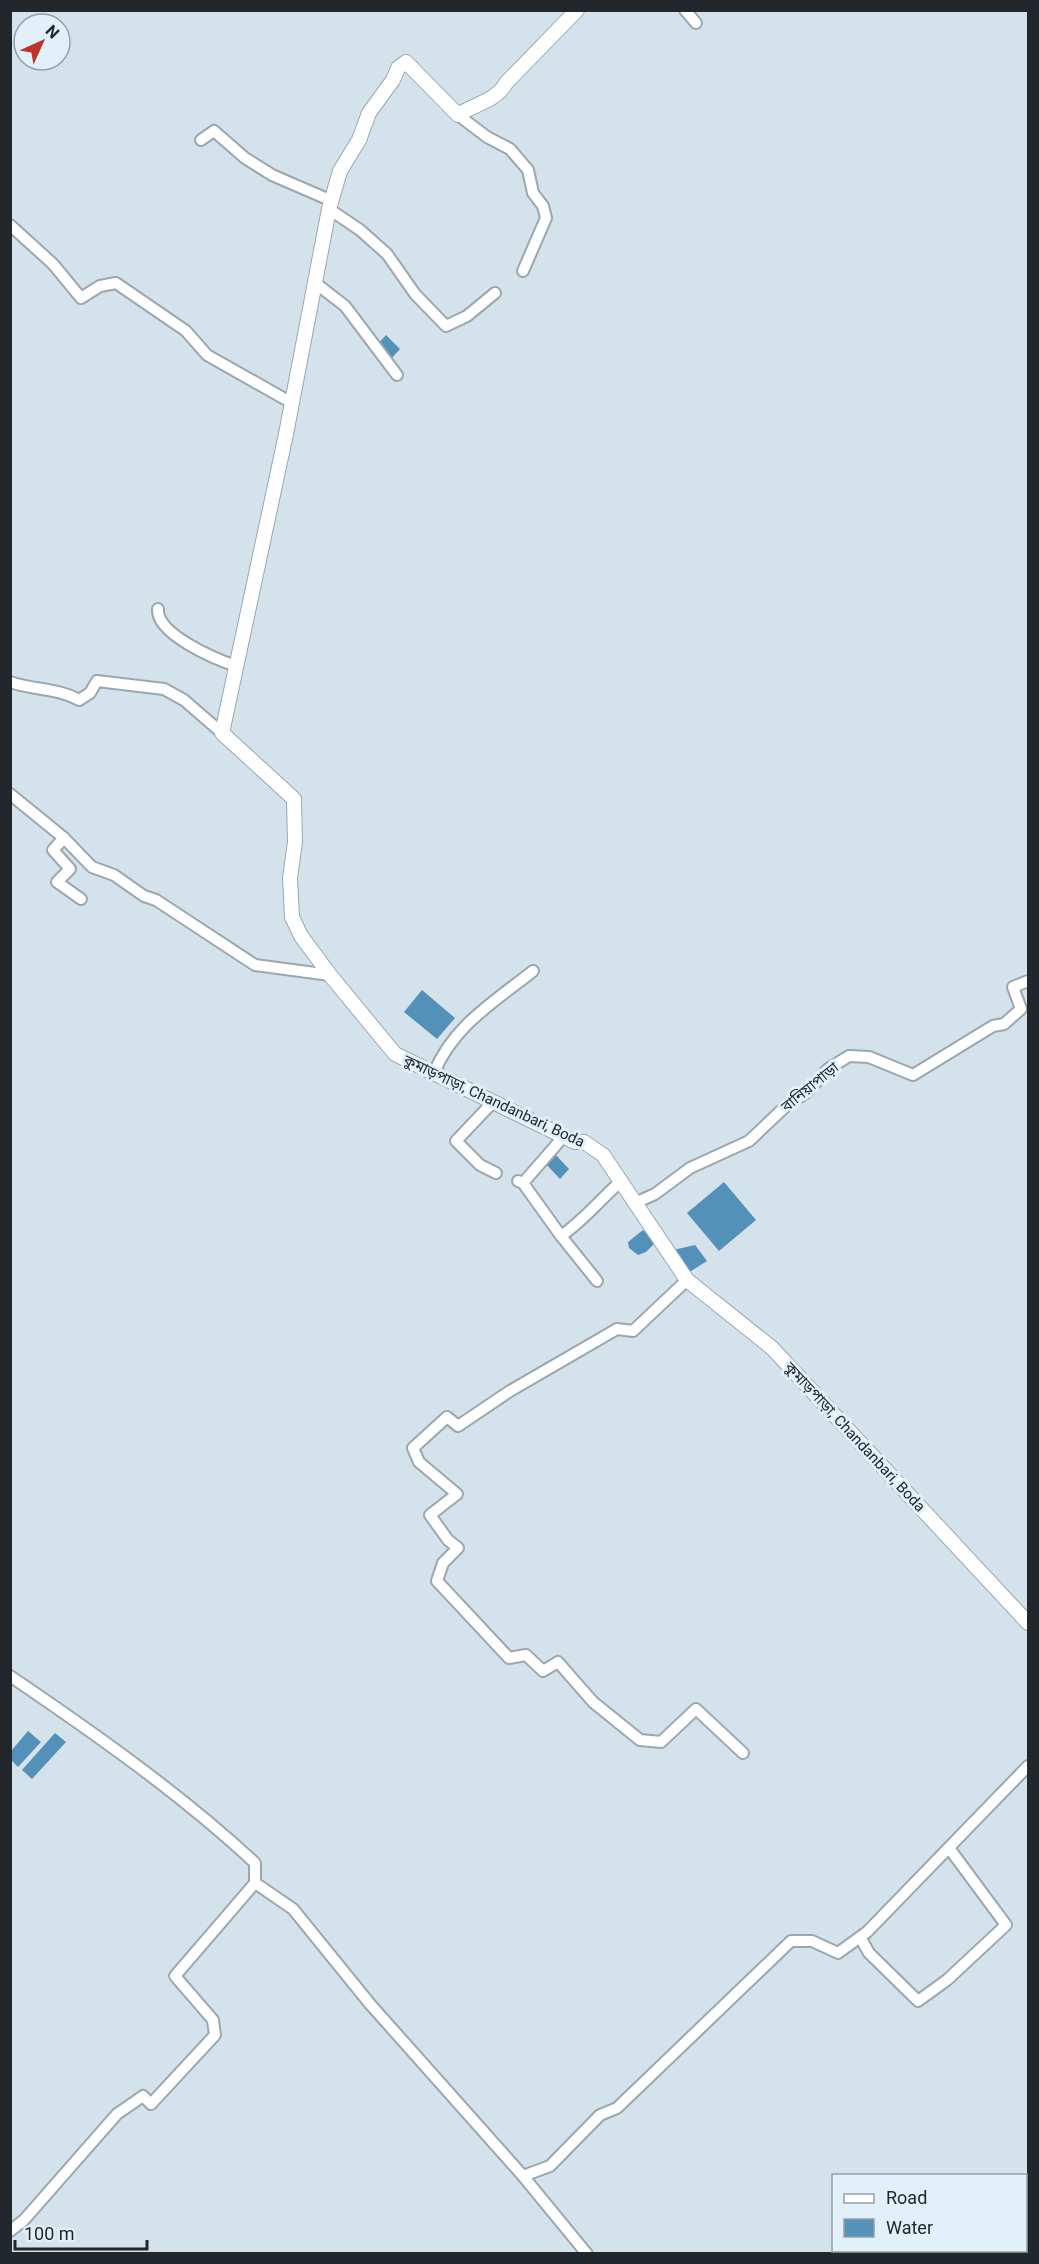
<svg xmlns="http://www.w3.org/2000/svg" width="1039" height="2264" font-family="Roboto,'Noto Sans Bengali',sans-serif">
  <rect width="100%" height="100%" fill="#d4e2ec"/>
  <!-- water -->
  <g fill="#5491b9">
    <path d="M386 335 400 349 391 359 377 345Z"/>
    <path d="M422 990 455 1018 437 1039 404 1012Z"/>
    <path d="M553 1152 569 1169 560 1179 543 1161Z"/>
    <path d="M724 1182 756 1220 719 1251 687 1213Z"/>
    <path d="M643 1230 655 1243 646 1252 638 1255 629 1248 628 1242Z"/>
    <path d="M695 1245 707 1261 688 1273 673 1250Z"/>
    <path d="M28 1731 41 1742 18 1767 11 1760V1751Z"/>
    <path d="M55 1733 66 1742 32 1779 22 1770Z"/>
  </g>
  <g fill="none" stroke-linecap="round" stroke-linejoin="round">
    <!-- minor casing -->
    <g stroke="#9aa7b0" stroke-width="14">
      <g id="minor">
        <path d="M685 10 696 23"/>
        <path d="M458 115 487 137 510 149 528 170 533 193 543 206 546 218 523 271"/>
        <path d="M201 140 214 131 245 158 272 175 332 201"/>
        <path d="M329 209 360 230 387 254 415 294 446 326 467 316 495 293"/>
        <path d="M10 225 53 264 81 298 100 286 116 283 186 331 207 355 292 403"/>
        <path d="M314 282 345 306 397 375"/>
        <path d="M158 609C156 634 215 659 236 666"/>
        <path d="M10 682C33 690 58 688 79 700L90 693 97 681 164 689 184 700 222 733"/>
        <path d="M10 794 64 838 92 867 114 875 144 896 156 900 255 965 330 975"/>
        <path d="M64 838 53 850 70 869 57 882 81 899"/>
        <path d="M434 1073C453 1026 494 1002 533 971"/>
        <path d="M493 1102 456 1141 480 1165 496 1173"/>
        <path d="M518 1181 523 1183 561 1236C583 1221 600 1200 620 1182"/>
        <path d="M523 1183 564 1136"/>
        <path d="M635 1203 655 1194 690 1168 749 1141 786 1106 806 1093 828 1069 849 1056 869 1057 913 1075 993 1026 1004 1024 1021 1009 1013 987 1028 981"/>
        <path d="M561 1236 597 1281"/>
        <path d="M687 1280 633 1331 617 1329 510 1391 458 1426 447 1417 413 1448 419 1462 457 1494 430 1515 448 1540 458 1548 443 1563 437 1581 509 1658 526 1655 543 1671 558 1662 593 1702 640 1740 661 1742 696 1709 743 1753"/>
        <path d="M10 1676C94 1733 181 1794 255 1863V1883L175 1976 213 2020 215 2035 151 2104 143 2096 117 2114 24 2220 10 2231"/>
        <path d="M255 1883 293 1909 370 2004 523 2176 550 2166 600 2115 617 2108 791 1941H812L838 1953 867 1932 1028 1766"/>
        <path d="M860 1937 869 1953 918 2001 947 1980 1006 1925 949 1848"/>
        <path d="M523 2176 587 2254"/>
      </g>
    </g>
    <!-- tertiary casing -->
    <g stroke="#9aa7b0" stroke-width="16">
      <path id="tertiary" d="M577 10 506 83C497 101 474 104 458 115L406 62 398 68 393 80 369 113 359 140 340 171 329 209 286 434 222 733 294 799 295 842 290 878 292 917 301 936 330 975 395 1054 575 1142H584L603 1155 687 1280 772 1348 1028 1623"/>
    </g>
    <!-- minor -->
    <use href="#minor" stroke="#fff" stroke-width="10"/>
    <!-- tertiary -->
    <use href="#tertiary" stroke="#fff" stroke-width="14"/>
  </g>
  <g text-anchor="middle" stroke-width="6" stroke-linejoin="round" paint-order="stroke">
    <!-- street labels -->
    <g font-size="15" fill="#22272b" stroke="#e2f0fa">
      <text transform="translate(810 1087) rotate(-39)" y="5">বানিয়াপাড়া</text>
      <text transform="translate(494 1101) rotate(25)" y="5">কুমাড়পাড়া, Chandanbari, Boda</text>
      <text transform="translate(855 1437) rotate(47)" y="5">কুমাড়পাড়া, Chandanbari, Boda</text>
    </g>
  </g>
  <!-- border -->
  <rect width="1039" height="2264" fill="none" stroke="#22272b" stroke-width="24"/>
  <!-- legend -->
  <rect x="832" y="2174" width="195" height="78" fill="#e2f0fa" stroke="#95a0a7" stroke-width="1.5"/>
  <rect x="844" y="2194" width="30" height="9" fill="#ffffff" stroke="#95a0a7" stroke-width="1.5"/>
  <text x="886" y="2204" font-size="18" fill="#22272b">Road</text>
  <rect x="844" y="2219" width="30" height="18" fill="#5491b9" stroke="#95a0a7" stroke-width="1.5"/>
  <text x="886" y="2234" font-size="18" fill="#22272b">Water</text>
  <!-- north arrow -->
  <g transform="translate(42 42) rotate(45)"><circle r="28" fill="#e2f0fa" stroke="#95a0a7" stroke-width="1.5"/>
  <path d="M0-4.5L10 22L0 15L-10 22Z" fill="#c03328"/>
  <text y="-9" font-size="16" font-weight="bold" text-anchor="middle" fill="#22272b">N</text>
  </g>
  <!-- scale -->
  <path d="M15 2240v9h132v-9" fill="none" stroke="#22272b" stroke-width="3"/>
  <text x="24" y="2240" font-size="18" fill="#22272b" stroke="#e2f0fa" stroke-width="4.5" paint-order="stroke">100 m</text>
</svg>
